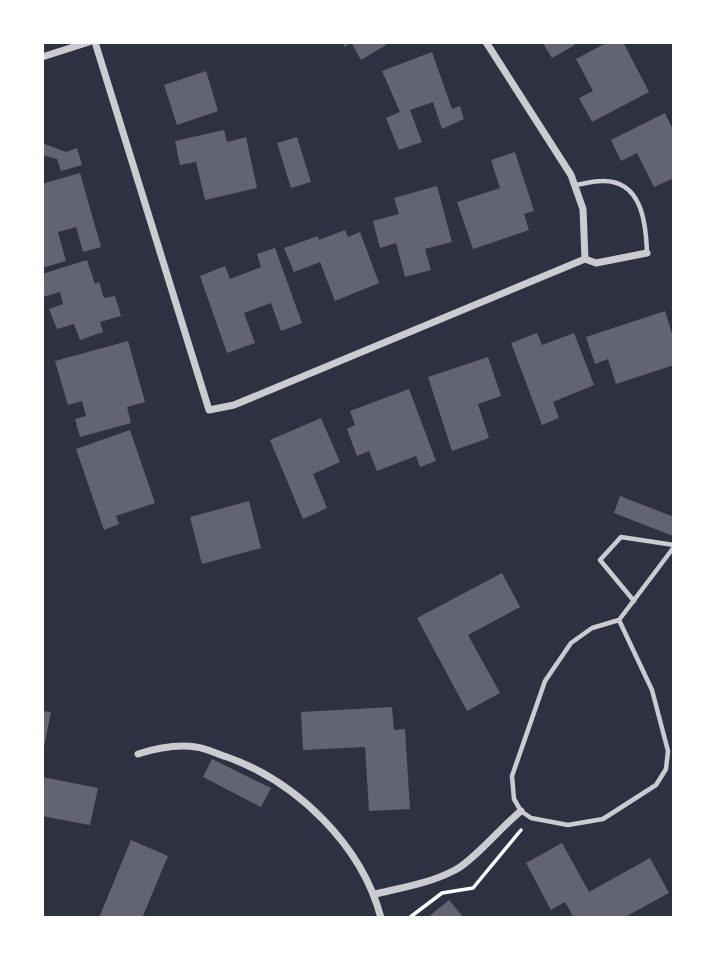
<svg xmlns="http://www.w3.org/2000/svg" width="716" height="960" font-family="'Titillium Web',sans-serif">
  <rect width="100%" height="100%" fill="#2d3142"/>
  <!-- building -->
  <g fill="#626471">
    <path d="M342 42H391L361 60 351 42 345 47Z"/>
    <path d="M542 42H573L575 45 552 58Z"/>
    <path d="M608 42H623L649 92 592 122 579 98 593 91 576 59Z"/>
    <path d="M432 52 452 109 460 106 464 119 442 129 433 102 410 110 422 142 399 150 386 118 400 112 382 71Z"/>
    <path d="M206 71 218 111 177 125 164 85Z"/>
    <path d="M665 113 674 132V178L654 187 637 153 621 161 611 140Z"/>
    <path d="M224 130 227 142 246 137 257 188 205 200 196 162 180 165 175 141Z"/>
    <path d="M297 137 311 182 291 188 277 143Z"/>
    <path d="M42 143 66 152 77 148 82 165 61 171 57 159 42 155Z"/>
    <path d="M515 152 534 211 524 214 529 230 473 249 457 202 500 188 491 160Z"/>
    <path d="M80 173 101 247 83 252 76 227 58 232 66 261 42 268V184Z"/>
    <path d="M437 186 452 242 425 249 431 270 405 277 396 243 380 248 373 221 399 214 394 198Z"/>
    <path d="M345 230 348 237 360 232 379 283 335 301 320 262 294 272 284 248 318 236 319 240Z"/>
    <path d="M275 248 302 323 281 331 271 303 244 313 255 343 227 353 200 276 225 266 230 279 261 267 257 254Z"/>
    <path d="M87 260 95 284 99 282 104 298 115 296 121 316 100 322 103 332 80 340 74 324 57 329 49 309 63 304 60 292 43 297 42 274Z"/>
    <path d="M665 311 674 340V365L616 384 608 359 595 364 586 337Z"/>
    <path d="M537 333 542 345 574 333 594 385 553 402 559 418 542 425 511 343Z"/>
    <path d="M128 341 145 402 127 407 131 423 80 437 75 419 86 416 82 401 68 405 55 361Z"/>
    <path d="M488 357 501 396 478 404 489 438 452 451 428 377Z"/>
    <path d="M409 389 436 461 420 467 416 456 377 471 369 451 357 456 347 429 355 425 350 411Z"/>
    <path d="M321 418 340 462 313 474 327 508 303 519 270 440Z"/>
    <path d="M130 430 155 503 116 516 119 524 104 530 76 449Z"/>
    <path d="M620 496 674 517 673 536 614 513Z"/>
    <path d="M249 501 261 548 202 564 190 517Z"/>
    <path d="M502 573 520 607 468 635 500 693 467 711 417 618Z"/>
    <path d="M392 707 394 730 405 729 410 809 369 811 365 747 303 750 301 712Z"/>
    <path d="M42 711 51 712 43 752 42 751Z"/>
    <path d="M212 759 271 788 261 807 203 777Z"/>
    <path d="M42 777 98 788 90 825 42 816Z"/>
    <path d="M131 840 168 856 142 918H99Z"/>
    <path d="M562 843 589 892 650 858 669 893 623 918H574L565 902 551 910 526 863Z"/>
    <path d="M449 900 464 918H427Z"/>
  </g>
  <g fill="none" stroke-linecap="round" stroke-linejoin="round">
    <!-- path -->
    <path stroke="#fff" stroke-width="3.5" d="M409 918 442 893 473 888 521 830"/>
    <!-- service -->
    <g stroke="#caccd0" stroke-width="4.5">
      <path d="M574 185C583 184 593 181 602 181 642 180 646 223 647 253"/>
      <path d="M634 601 600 560 621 537 674 545"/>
      <path d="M619 620 652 690 668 751 666 769 656 785 603 819 568 825 531 818 521 811 514 799 512 776 545 681 571 643 592 628 619 620 674 547"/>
    </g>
    <!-- minor -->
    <g stroke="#caccd0" stroke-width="7">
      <path d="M95 42 209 410 234 405 585 259 596 263 647 253"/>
      <path d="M486 42 571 175 583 209 585 259"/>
      <path d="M42 57 89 42"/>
      <path d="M138 754C157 748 176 744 196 747 206 748 217 754 227 757 297 782 362 845 381 918"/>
      <path d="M375 894C401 888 431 883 455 870 473 861 502 826 521 811"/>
    </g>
  </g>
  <!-- border -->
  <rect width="716" height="960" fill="none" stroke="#ffffff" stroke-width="88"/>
</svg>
